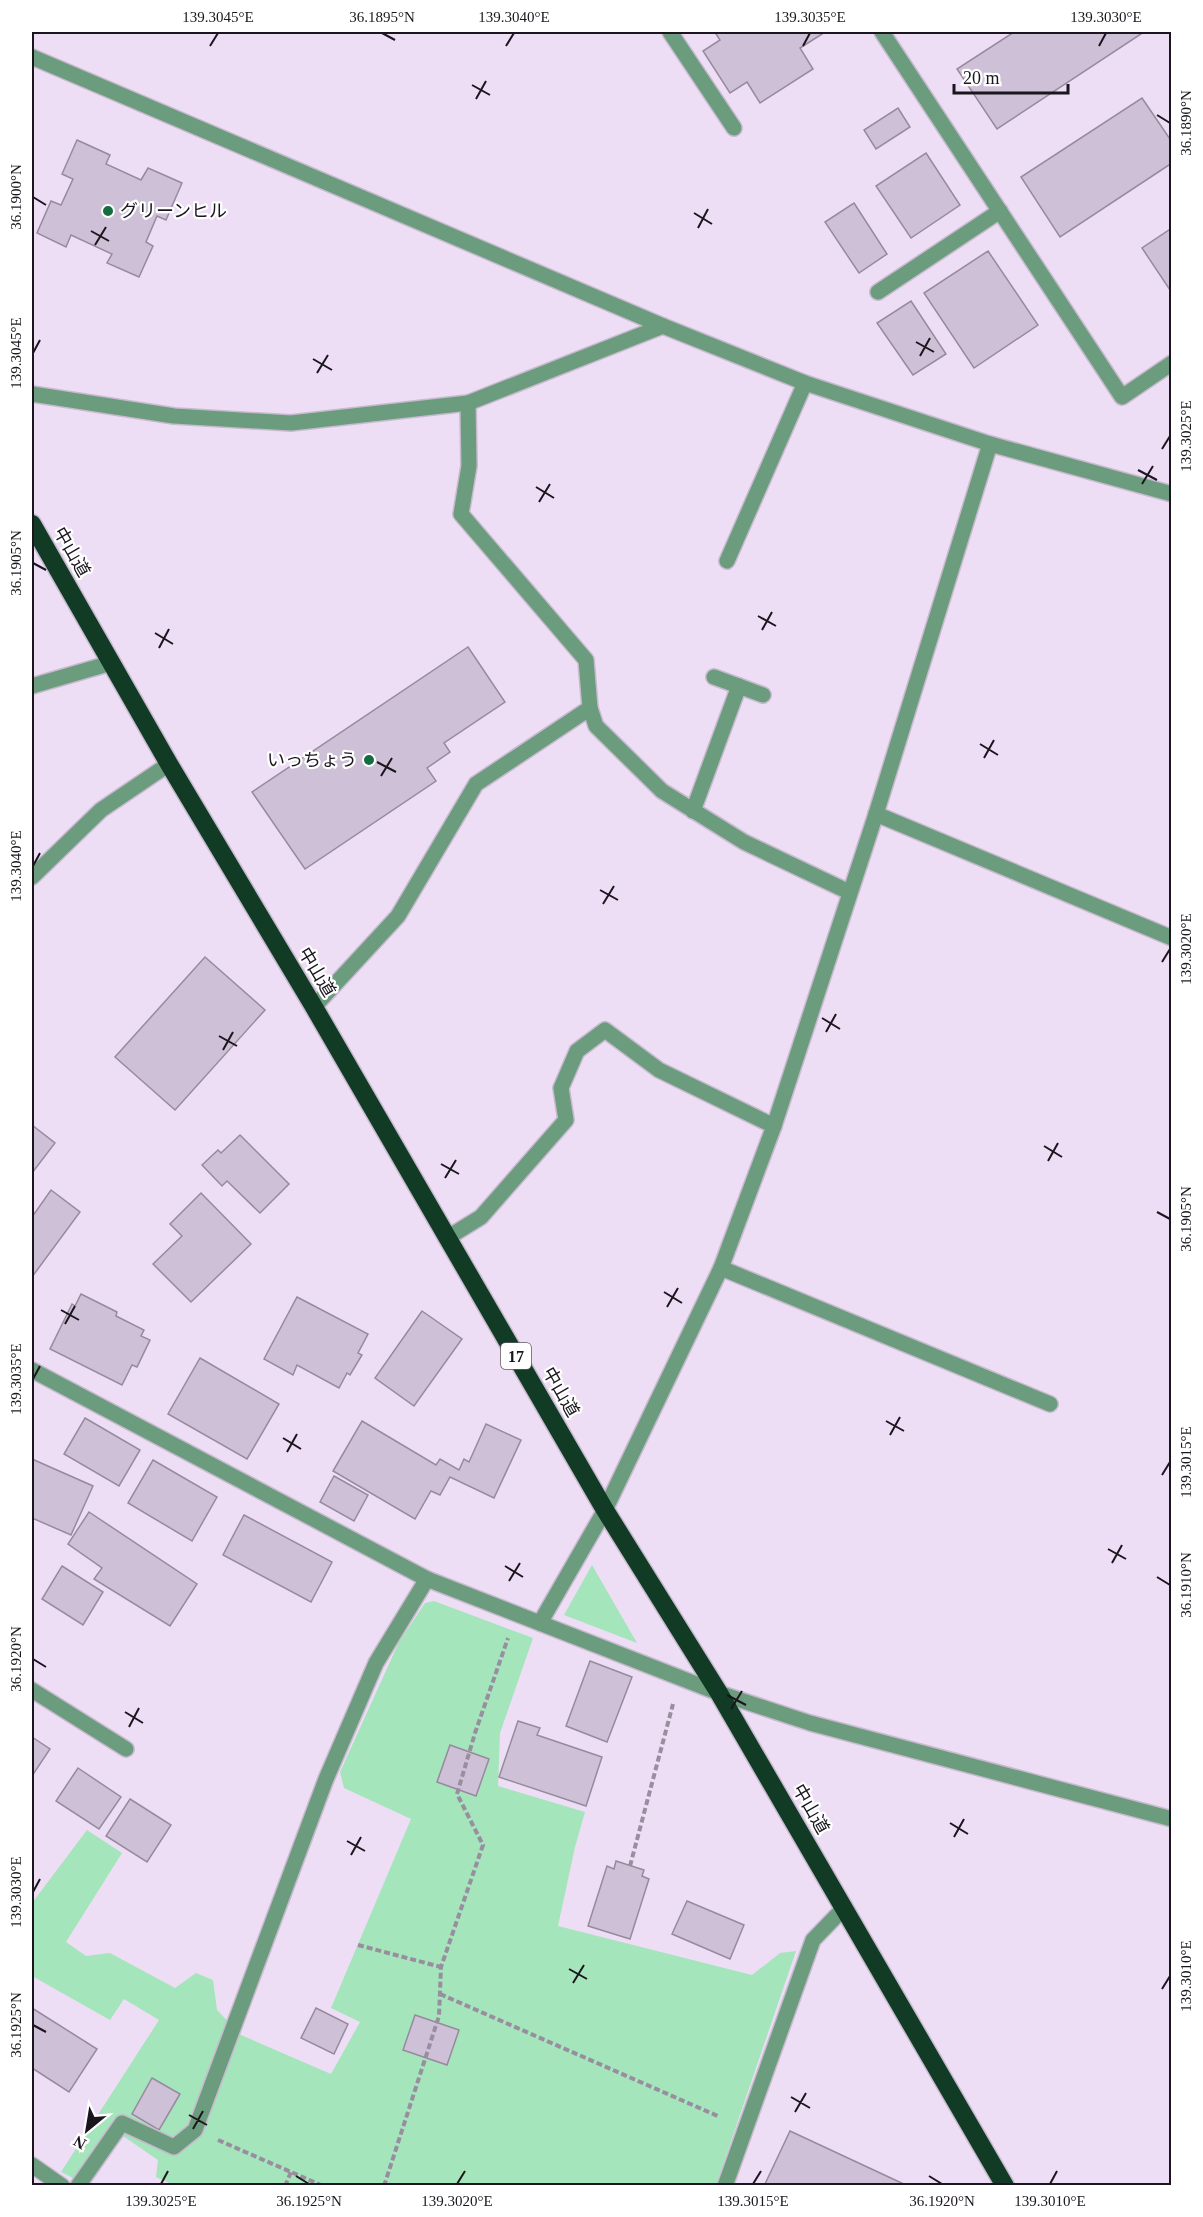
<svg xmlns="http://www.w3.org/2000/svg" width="1203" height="2217" font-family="'Times New Roman','Noto Sans JP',serif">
  <rect width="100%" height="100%" fill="#eddef5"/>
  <!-- green -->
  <g fill="#a4e5bb">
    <path d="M592 1565 637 1643 564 1615Z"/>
    <path d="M434 1601 533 1638 500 1733 498 1786 585 1812 575 1847 558 1926 752 1975 780 1953 796 1951 716 2185H174L156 2177 158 2160 123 2136 87 2185 61 2172 159 2020 124 1999 110 2020 32 1976V1903L87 1830 122 1853 66 1942 86 1956 110 1953 175 1988 196 1973 213 1980 217 2010 241 2035 331 2074 360 2022 331 2008 411 1819 344 1788 340 1772 399 1642 425 1603Z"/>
  </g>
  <!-- building -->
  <g fill="#cec0d6" stroke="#978a9e" stroke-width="1.5">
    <path d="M720 32H820L822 34 800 48 813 69 760 103 747 82 730 93 703 51 720 40 716 34Z"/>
    <path d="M1014 32H1144L997 129 957 69Z"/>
    <path d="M1142 98 1172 142V163L1060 237 1021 177Z"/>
    <path d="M898 108 910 127 876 149 864 130Z"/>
    <path d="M77 140 110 155 106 164 141 180 148 168 182 183 166 220 157 216 146 242 153 246 139 277 107 263 112 254 71 235 66 247 37 233 51 201 61 205 73 179 62 174Z"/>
    <path d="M926 153 960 205 911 238 876 186Z"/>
    <path d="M854 203 887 254 859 273 825 222Z"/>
    <path d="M1172 228V293L1142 248Z"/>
    <path d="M988 251 1038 325 974 368 924 293Z"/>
    <path d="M911 301 946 354 913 375 877 323Z"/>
    <path d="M468 647 505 702 444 743 450 752 427 768 436 781 305 869 252 792Z"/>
    <path d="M205 957 265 1010 175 1110 115 1057Z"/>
    <path d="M32 1125 55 1143 32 1173Z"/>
    <path d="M240 1135 289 1184 260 1213 227 1181 222 1186 202 1165 218 1150 221 1153Z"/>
    <path d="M51 1190 80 1212 32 1277V1217Z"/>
    <path d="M201 1193 251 1244 191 1302 153 1264 182 1236 170 1224Z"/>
    <path d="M81 1294 117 1312 116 1316 144 1330 141 1336 150 1340 137 1367 132 1365 122 1385 50 1349 72 1304 75 1306Z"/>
    <path d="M297 1297 368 1334 358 1353 362 1355 350 1375 347 1373 339 1388 297 1365 293 1375 264 1359Z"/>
    <path d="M422 1311 462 1339 414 1406 375 1378Z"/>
    <path d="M200 1358 279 1404 247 1459 168 1414Z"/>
    <path d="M85 1418 140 1450 119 1486 64 1454Z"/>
    <path d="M362 1421 436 1465 440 1459 459 1470 464 1459 469 1462 486 1424 521 1440 494 1498 450 1477 440 1495 431 1491 415 1519 333 1471Z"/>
    <path d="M32 1459 93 1486 71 1535 32 1518Z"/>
    <path d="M153 1460 217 1497 192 1541 128 1503Z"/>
    <path d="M334 1476 368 1495 354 1521 320 1502Z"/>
    <path d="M89 1512 197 1584 170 1626 94 1579 102 1568 68 1544Z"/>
    <path d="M244 1515 332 1562 311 1602 223 1555Z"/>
    <path d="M62 1566 103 1592 83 1625 42 1599Z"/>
    <path d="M590 1661 632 1677 607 1742 566 1726Z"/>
    <path d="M518 1721 540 1728 537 1735 602 1757 586 1806 499 1777Z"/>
    <path d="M32 1737 50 1749 32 1776Z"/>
    <path d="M450 1745 489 1759 476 1796 437 1782Z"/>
    <path d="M78 1768 121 1797 99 1829 56 1801Z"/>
    <path d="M130 1799 171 1825 147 1862 106 1836Z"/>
    <path d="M616 1861 644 1870 642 1876 649 1879 630 1939 588 1926 607 1866 614 1869Z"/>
    <path d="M687 1901 744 1925 730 1959 672 1934Z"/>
    <path d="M32 2008 97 2049 69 2092 32 2068Z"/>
    <path d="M316 2008 348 2024 334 2054 301 2038Z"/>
    <path d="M415 2015 459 2030 447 2065 403 2050Z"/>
    <path d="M152 2078 180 2094 159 2130 132 2114Z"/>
    <path d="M790 2131 908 2186 765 2184Z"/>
  </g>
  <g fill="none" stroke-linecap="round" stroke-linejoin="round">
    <!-- minor casing -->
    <g stroke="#c7bace" stroke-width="18">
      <g id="minor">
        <path d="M670 32 734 128"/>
        <path d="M882 32 1122 397 1172 363"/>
        <path d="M32 57 663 326 805 383 990 444 1172 494"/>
        <path d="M878 292 1000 211"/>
        <path d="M32 394 174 416 291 423 468 403 663 326"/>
        <path d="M468 403 469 466 461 514 586 660 590 708 596 726 662 791 744 842 849 892"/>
        <path d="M727 561 805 383"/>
        <path d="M714 677 763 695"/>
        <path d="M32 686 111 663"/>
        <path d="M693 811 739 686"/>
        <path d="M876 814 1172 938"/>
        <path d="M32 877 101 810 169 764"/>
        <path d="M314 1007 398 916 476 784 590 708"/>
        <path d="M447 1238 481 1217 566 1120 561 1088 577 1051 605 1030 659 1070 774 1126"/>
        <path d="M721 1268 1050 1404"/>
        <path d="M32 1370 427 1579 719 1693 810 1723 1172 1819"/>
        <path d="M540 1623 605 1510 721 1268 774 1126 876 814 990 444"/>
        <path d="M32 1690 126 1749"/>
        <path d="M32 2165 62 2186"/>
        <path d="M78 2186 122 2123 174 2147 195 2130 326 1779 376 1663 427 1579"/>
        <path d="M725 2186 813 1940 844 1908"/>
      </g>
    </g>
    <!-- highway casing -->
    <g stroke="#c7bace" stroke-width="21">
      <path id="highway" d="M32 524 169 764 314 1007 605 1510 719 1693 1005 2186"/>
    </g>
    <!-- path -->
    <g stroke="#998e9f" stroke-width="4" stroke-dasharray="6 3" stroke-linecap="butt">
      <path d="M630 1866 673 1704"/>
      <path d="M358 1945 441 1967"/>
      <path d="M440 1994 720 2117"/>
      <path d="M218 2140 323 2186"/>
      <path d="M285 2186 291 2172"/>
      <path d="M384 2186 439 2016 441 1967 483 1845 457 1794 475 1733 508 1638"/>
    </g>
    <!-- minor -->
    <use href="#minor" stroke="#6b9c7d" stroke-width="15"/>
    <!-- highway -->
    <use href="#highway" stroke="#113b24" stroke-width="18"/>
  </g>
  <!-- ticks -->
  <path fill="none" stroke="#1b161e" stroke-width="2" d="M382 33 395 40M210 46 218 33M506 46 514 33M803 46 810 33M1099 46 1106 33M472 85 490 95M476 99 486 81M1157 115 1170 123M33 197 46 205M694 213 712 224M698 228 708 209M91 231 109 241M95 245 106 227M916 342 934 352M33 353 40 340M920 356 930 338M313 359 332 370M317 373 328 355M1162 449 1170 436M1138 470 1157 480M1142 484 1153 466M536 487 554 498M539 502 550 484M33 563 46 570M758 616 776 626M762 630 772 612M155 633 173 644M159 648 169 629M980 744 998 755M984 758 994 740M377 762 396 772M381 776 392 758M33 866 40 853M600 890 618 900M603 904 614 886M1162 962 1170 949M822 1018 840 1029M826 1032 836 1014M219 1036 237 1046M223 1050 233 1032M1044 1146 1062 1157M1048 1161 1058 1143M441 1164 459 1174M445 1178 456 1160M1157 1212 1170 1219M664 1292 682 1303M667 1307 678 1288M61 1310 79 1320M65 1324 75 1306M33 1379 40 1366M886 1421 904 1431M890 1435 900 1417M283 1438 301 1449M287 1452 297 1434M1162 1475 1170 1462M1108 1549 1126 1559M1112 1563 1122 1545M505 1566 523 1577M1157 1577 1170 1585M509 1581 520 1563M33 1659 46 1667M727 1695 746 1705M731 1709 742 1691M125 1712 143 1723M129 1727 139 1708M950 1823 968 1834M954 1837 964 1819M347 1841 365 1851M351 1855 361 1837M33 1892 40 1879M569 1969 587 1979M573 1983 584 1965M1162 1989 1170 1976M33 2025 46 2032M791 2097 810 2108M795 2112 806 2093M189 2115 207 2125M193 2129 203 2111M296 2176 309 2184M929 2176 942 2184M161 2184 168 2171M457 2184 465 2171M753 2184 761 2171M1050 2184 1057 2171"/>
  <!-- markers -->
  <g fill="#126d41" stroke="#fff" stroke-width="2">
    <circle cx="108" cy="211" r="6"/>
    <circle cx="369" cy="760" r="6"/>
  </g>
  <g text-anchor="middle" stroke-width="4.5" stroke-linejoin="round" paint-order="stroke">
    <!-- shield labels -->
    <rect fill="#fff" stroke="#5f5c62" stroke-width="1.5" x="501" y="1343" width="30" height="26" rx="4.5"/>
    <g font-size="16" font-weight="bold" fill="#1b161e">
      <text x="516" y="1362">17</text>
    </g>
    <!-- poi labels -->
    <g font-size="18" fill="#1b161e" stroke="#fff" text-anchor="start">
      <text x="120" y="217">グリーンヒル</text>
      <text x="357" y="766" text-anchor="end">いっちょう</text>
    </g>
    <!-- street labels -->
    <g font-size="18" fill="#1b161e" stroke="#fff">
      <text transform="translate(72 552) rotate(60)" y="6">中山道</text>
      <text transform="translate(317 972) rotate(59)" y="6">中山道</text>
      <text transform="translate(561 1392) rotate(60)" y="6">中山道</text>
      <text transform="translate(811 1809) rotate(60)" y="6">中山道</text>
    </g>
  </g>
  <!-- border -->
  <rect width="1203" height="2217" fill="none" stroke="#ffffff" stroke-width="66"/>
  <!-- north arrow -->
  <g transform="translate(87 2130) rotate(210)" stroke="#ffffff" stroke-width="4.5" paint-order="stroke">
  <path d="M0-4.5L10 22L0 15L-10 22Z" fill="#1b161e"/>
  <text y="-9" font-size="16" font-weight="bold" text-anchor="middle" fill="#1b161e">N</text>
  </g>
  <!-- scale -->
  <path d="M954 84v9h114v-9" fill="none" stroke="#1b161e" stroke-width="3"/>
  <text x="963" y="84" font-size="18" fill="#1b161e" stroke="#ffffff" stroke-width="4.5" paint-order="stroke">20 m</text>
  <rect x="33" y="33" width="1137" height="2151" fill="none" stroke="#1b161e" stroke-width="2"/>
  <g font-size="15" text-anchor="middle" fill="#1b161e">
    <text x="218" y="22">139.3045°E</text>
    <text x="382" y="22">36.1895°N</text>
    <text x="514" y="22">139.3040°E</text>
    <text x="810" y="22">139.3035°E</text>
    <text x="1106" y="22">139.3030°E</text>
    <text transform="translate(1186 123) rotate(-90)" y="5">36.1890°N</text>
    <text transform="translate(16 197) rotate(-90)" y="5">36.1900°N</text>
    <text transform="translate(16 353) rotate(-90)" y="5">139.3045°E</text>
    <text transform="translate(1186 436) rotate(-90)" y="5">139.3025°E</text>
    <text transform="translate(16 563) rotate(-90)" y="5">36.1905°N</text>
    <text transform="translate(16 866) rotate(-90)" y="5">139.3040°E</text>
    <text transform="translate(1186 949) rotate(-90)" y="5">139.3020°E</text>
    <text transform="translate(1186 1219) rotate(-90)" y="5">36.1905°N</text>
    <text transform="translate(16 1379) rotate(-90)" y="5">139.3035°E</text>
    <text transform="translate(1186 1462) rotate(-90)" y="5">139.3015°E</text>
    <text transform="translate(1186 1585) rotate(-90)" y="5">36.1910°N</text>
    <text transform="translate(16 1659) rotate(-90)" y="5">36.1920°N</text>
    <text transform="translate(16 1892) rotate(-90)" y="5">139.3030°E</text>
    <text transform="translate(1186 1976) rotate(-90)" y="5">139.3010°E</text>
    <text transform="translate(16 2025) rotate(-90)" y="5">36.1925°N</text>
    <text x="161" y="2206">139.3025°E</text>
    <text x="309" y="2206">36.1925°N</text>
    <text x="457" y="2206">139.3020°E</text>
    <text x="753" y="2206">139.3015°E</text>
    <text x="942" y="2206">36.1920°N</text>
    <text x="1050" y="2206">139.3010°E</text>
  </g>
</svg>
